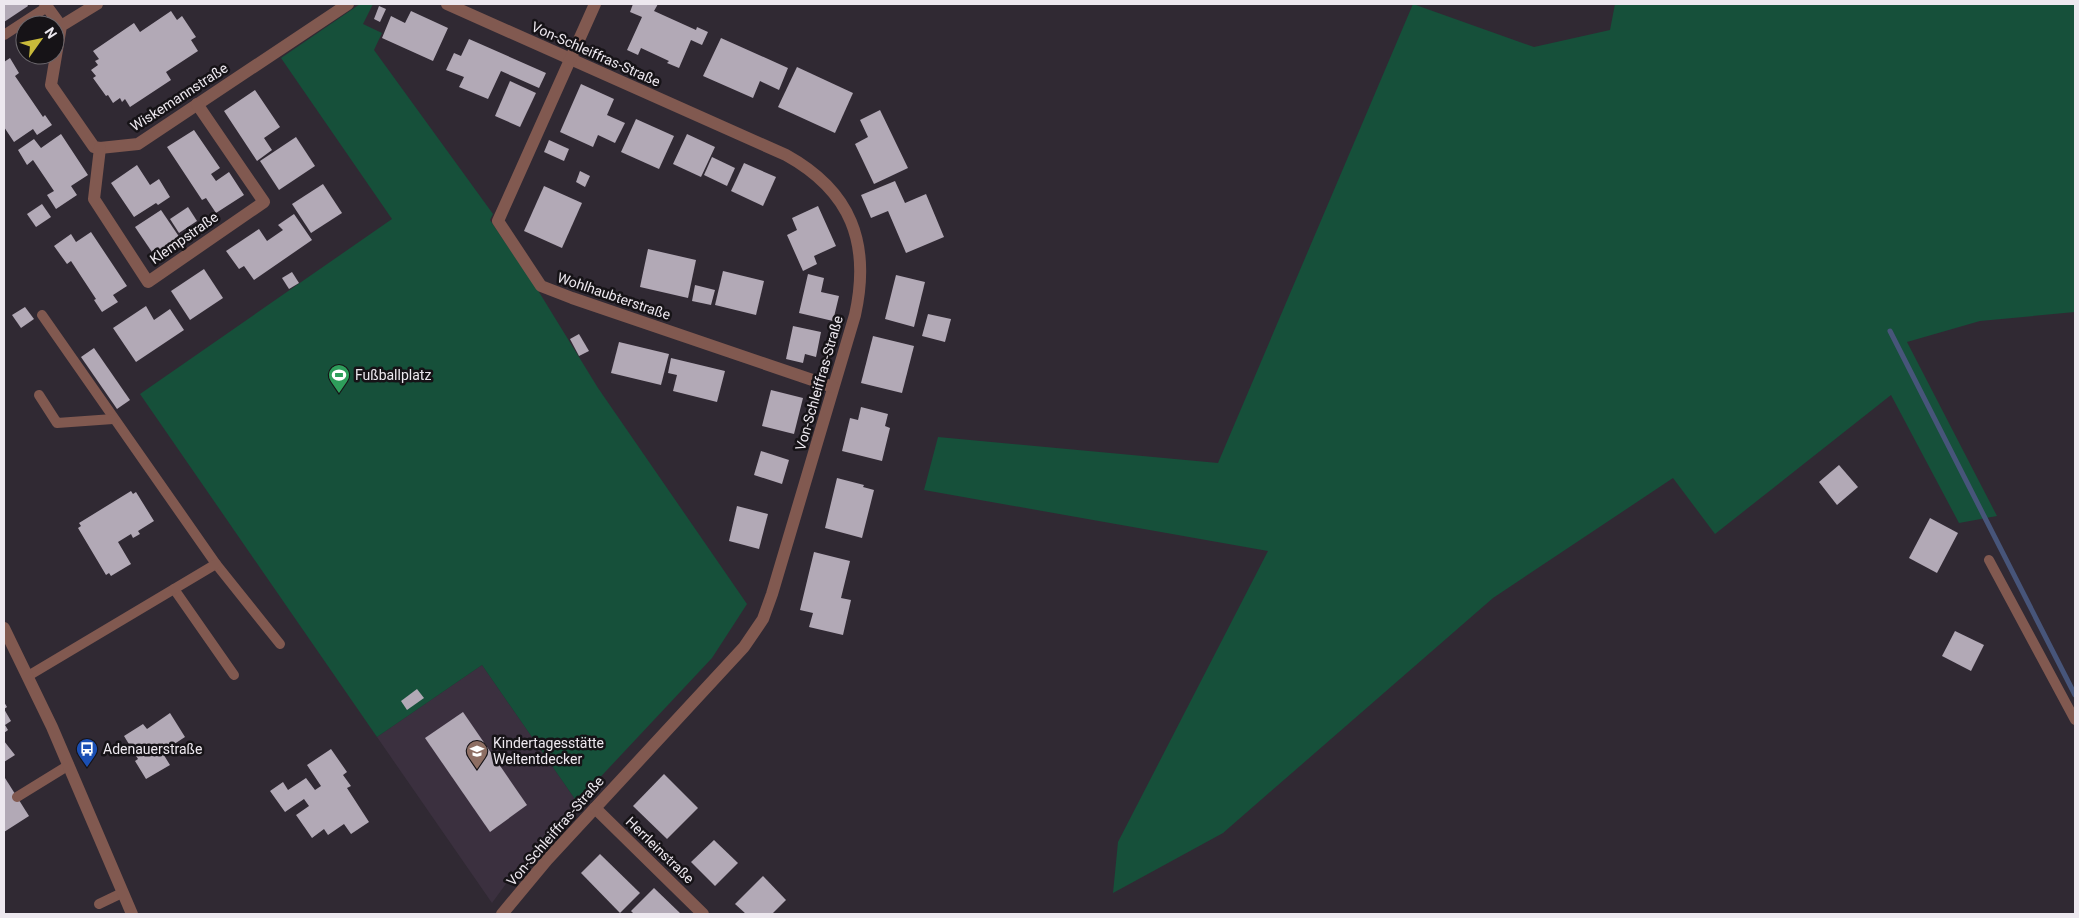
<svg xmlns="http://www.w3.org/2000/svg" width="2079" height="918" font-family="Roboto,sans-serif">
  <rect width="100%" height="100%" fill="#302933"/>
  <!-- built -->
  <path fill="#3b303f" d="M482 665 577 802 513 874 492 903 377 737Z"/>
  <!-- green -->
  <g fill="#16503a">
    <path d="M360 4H373L363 24 382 33 374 50 493 214 490 220 539 292 598 388 747 604 712 658 577 802 482 665 377 737 140 394 392 219 281 58Z"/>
    <path d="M1413 4 1534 47 1610 30 1615 4H2075V312L1980 321 1907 342 1997 516 1959 523 1891 395 1715 534 1673 478 1493 598 1223 833 1113 893 1118 842 1268 551 924 490 938 437 1218 463Z"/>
  </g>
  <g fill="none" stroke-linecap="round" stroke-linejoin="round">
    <!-- stream -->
    <path stroke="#47557a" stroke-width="5" d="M1890 331 2075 695"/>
  </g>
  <!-- building -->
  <g fill="#b2a9b6">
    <path d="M4 4H27L28 6 4 22Z"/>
    <path d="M633 4H658L654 11 696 30 697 27 708 32 702 45 691 40 679 68 667 63 669 61 641 48 638 55 627 50 642 17 630 12Z"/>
    <path d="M379 6 386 9 380 22 374 19Z"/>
    <path d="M171 11 177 20 182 16 196 37 191 40 198 51 166 72 171 80 130 107 125 99 122 102 120 98 113 103 108 95 106 96 93 78 96 76 91 70 98 65 95 61 99 59 93 51 134 23 140 32Z"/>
    <path d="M411 11 448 28 433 61 382 38 391 16 405 23Z"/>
    <path d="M721 38 788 68 779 90 760 81 753 98 703 76Z"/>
    <path d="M469 39 546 73 539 88 501 71 488 99 459 87 464 77 446 70 454 53 461 56Z"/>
    <path d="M10 58 19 73 15 76 43 117 45 115 52 125 37 135 33 129 14 142 4 127V62Z"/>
    <path d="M797 67 853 93 835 133 778 107Z"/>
    <path d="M510 81 536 93 520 127 495 116Z"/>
    <path d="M581 84 614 99 607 115 625 123 615 143 598 135 593 147 560 132Z"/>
    <path d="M255 90 280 127 264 138 272 150 257 161 224 111Z"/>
    <path d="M880 110 908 168 874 184 855 144 868 137 860 120Z"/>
    <path d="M636 119 674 136 659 169 621 152Z"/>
    <path d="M194 130 220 168 211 174 216 181 229 172 244 195 216 213 206 198 202 200 167 147Z"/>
    <path d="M61 134 88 175 71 186 77 195 56 209 47 195 54 191 33 160 27 165 18 150 34 139 41 148Z"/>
    <path d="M687 134 715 147 701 177 673 164Z"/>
    <path d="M296 137 315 166 279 190 260 161Z"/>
    <path d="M549 140 569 149 564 161 544 152Z"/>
    <path d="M712 157 735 168 727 186 704 175Z"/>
    <path d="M744 163 776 177 763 206 731 191Z"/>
    <path d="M137 165 150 185 159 179 170 197 158 205 156 203 134 217 111 183Z"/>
    <path d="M580 171 590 176 585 187 576 182Z"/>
    <path d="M895 181 905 203 926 194 944 237 906 253 888 211 871 218 861 195Z"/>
    <path d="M323 184 342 213 311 233 292 204Z"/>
    <path d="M544 186 582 203 562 248 524 231Z"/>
    <path d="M42 204 51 217 36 227 27 214Z"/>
    <path d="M818 206 836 246 814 256 817 264 803 271 787 235 797 230 792 218Z"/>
    <path d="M188 207 197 221 179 233 170 219Z"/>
    <path d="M161 210 182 241 156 258 135 227Z"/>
    <path d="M294 214 312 240 254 280 244 266 239 269 226 251 259 229 267 241 283 230 278 225Z"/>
    <path d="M91 232 127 286 113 295 118 302 102 312 94 300 96 299 71 261 67 264 54 246 71 234 76 242Z"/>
    <path d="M648 249 696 260 688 298 640 287Z"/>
    <path d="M204 269 223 298 190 320 171 291Z"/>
    <path d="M723 271 764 281 756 315 715 305Z"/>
    <path d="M292 272 299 283 289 289 282 278Z"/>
    <path d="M808 274 824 278 821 292 839 296 833 321 799 313Z"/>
    <path d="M896 275 925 282 914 327 885 319Z"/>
    <path d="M695 285 715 290 711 305 692 301Z"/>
    <path d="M146 306 154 320 170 309 184 330 136 362 113 328Z"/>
    <path d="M25 307 34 319 21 328 12 315Z"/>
    <path d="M928 314 951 319 945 342 922 336Z"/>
    <path d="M793 326 821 332 816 357 805 354 803 363 786 359Z"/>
    <path d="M579 334 589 351 579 356 570 339Z"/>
    <path d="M873 336 914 346 902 393 861 383Z"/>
    <path d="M619 342 669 354 661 385 611 373Z"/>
    <path d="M94 348 130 400 117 409 81 357Z"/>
    <path d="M671 358 725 371 717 402 673 391 677 375 668 373Z"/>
    <path d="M771 390 803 398 794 434 762 426Z"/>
    <path d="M861 407 888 414 885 426 890 428 882 461 842 451 850 418 858 420Z"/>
    <path d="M761 451 789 460 782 484 754 475Z"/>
    <path d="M1839 465 1858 487 1837 505 1819 482Z"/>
    <path d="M837 478 864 485 863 487 874 490 862 538 825 528Z"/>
    <path d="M131 491 133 494 136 492 154 521 138 531 140 534 133 538 131 534 118 542 131 564 111 576 109 573 106 575 78 528 81 526 79 523Z"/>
    <path d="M737 506 768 514 759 549 729 541Z"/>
    <path d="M1930 518 1958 533 1937 573 1909 558Z"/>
    <path d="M814 552 850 561 841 598 851 600 843 635 809 627 813 613 800 610Z"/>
    <path d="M1955 631 1984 645 1971 671 1942 656Z"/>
    <path d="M417 689 424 698 407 710 401 701Z"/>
    <path d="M4 702 7 707 4 709 11 721 5 725 8 730 4 733Z"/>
    <path d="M463 712 527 805 490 832 425 738Z"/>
    <path d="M170 713 185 737 162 752 170 765 146 779 135 761 138 759 124 736 143 724 147 729Z"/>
    <path d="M4 741 15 755 4 762Z"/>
    <path d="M331 749 347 772 343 775 351 786 347 788 369 822 351 834 344 824 328 835 324 829 312 838 296 815 309 806 304 799 285 812 270 791 283 782 288 790 306 778 315 790 321 786 307 765Z"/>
    <path d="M664 774 698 808 667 839 633 806Z"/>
    <path d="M5 778 29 816 4 832V779Z"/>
    <path d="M714 840 738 863 715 886 691 862Z"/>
    <path d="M600 854 640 893 620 913 581 873Z"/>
    <path d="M763 876 786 900 772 914H746L735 904Z"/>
    <path d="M654 888 681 914H634L631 911Z"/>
  </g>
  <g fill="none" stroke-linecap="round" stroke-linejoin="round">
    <!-- lane -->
    <g stroke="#815950" stroke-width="10">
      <path d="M4 35 47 7"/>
      <path d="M42 315 216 564 280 644"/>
      <path d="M39 395 57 423 113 419"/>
      <path d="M1989 560 2075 720"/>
      <path d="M174 589 234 675"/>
      <path d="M28 676 216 564"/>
      <path d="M17 797 69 765"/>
      <path d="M99 904 122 893"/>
    </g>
    <!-- street -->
    <g stroke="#815950" stroke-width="12">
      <path d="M45 4 61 26"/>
      <path d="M97 4 61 26 51 85 94 147 100 148 138 144 348 4"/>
      <path d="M447 4 786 155C851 191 871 243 855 315L772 594 763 619 744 647 547 860 502 914"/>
      <path d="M595 4 498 221 541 286 572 298 833 387"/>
      <path d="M100 148 94 199 148 282 264 202 197 104"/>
      <path d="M4 628 52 727 132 914"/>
      <path d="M595 808 703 914"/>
    </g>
  </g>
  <!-- icons -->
  <defs>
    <g id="stadium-pin" transform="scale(1.125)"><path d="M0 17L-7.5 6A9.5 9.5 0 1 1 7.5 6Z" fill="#2e9e5b" stroke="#161317"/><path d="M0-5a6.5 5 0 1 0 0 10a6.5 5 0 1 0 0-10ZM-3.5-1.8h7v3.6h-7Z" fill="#fff"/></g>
    <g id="bus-pin" transform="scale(1.125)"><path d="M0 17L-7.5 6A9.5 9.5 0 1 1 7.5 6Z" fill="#1a4fb4" stroke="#161317"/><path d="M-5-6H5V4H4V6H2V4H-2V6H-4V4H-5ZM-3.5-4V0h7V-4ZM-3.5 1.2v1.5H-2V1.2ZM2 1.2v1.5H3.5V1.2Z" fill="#fff"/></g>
    <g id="school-pin" transform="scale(1.125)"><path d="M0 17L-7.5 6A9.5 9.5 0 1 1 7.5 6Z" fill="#8d6e63" stroke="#161317"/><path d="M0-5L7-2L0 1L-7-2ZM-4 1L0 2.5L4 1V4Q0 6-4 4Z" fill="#fff"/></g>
  </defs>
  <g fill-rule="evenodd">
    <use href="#stadium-pin" x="339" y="375"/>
    <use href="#bus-pin" x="87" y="749"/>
    <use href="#school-pin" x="477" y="751"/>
  </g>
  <g text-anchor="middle" stroke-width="5" stroke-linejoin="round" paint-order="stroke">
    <!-- street labels -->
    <g font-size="14" fill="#ede8ef" stroke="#161317">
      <text transform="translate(596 54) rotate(24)" y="5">Von-Schleiffras-Straße</text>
      <text transform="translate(179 97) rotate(-33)" y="5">Wiskemannstraße</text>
      <text transform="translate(184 238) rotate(-35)" y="5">Klempstraße</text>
      <text transform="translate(614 296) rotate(19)" y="5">Wohlhaubterstraße</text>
      <text transform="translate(819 383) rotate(-74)" y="5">Von-Schleiffras-Straße</text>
      <text transform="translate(555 831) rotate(-49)" y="5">Von-Schleiffras-Straße</text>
      <text transform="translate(660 850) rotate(44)" y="5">Herrleinstraße</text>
    </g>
    <!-- poi labels -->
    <g font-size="14" fill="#ede8ef" stroke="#161317" text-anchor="start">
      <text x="355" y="380">Fußballplatz</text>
      <text x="493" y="748">Kindertagesstätte<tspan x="493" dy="16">Weltentdecker</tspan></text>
      <text x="103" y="754">Adenauerstraße</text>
    </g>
  </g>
  <!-- border -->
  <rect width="2079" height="918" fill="none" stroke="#ede8ef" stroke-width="10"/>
  <!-- north arrow -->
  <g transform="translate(40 40) rotate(57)"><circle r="24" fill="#161317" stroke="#6c686d"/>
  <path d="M0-4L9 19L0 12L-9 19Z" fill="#c9ba3a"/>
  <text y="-8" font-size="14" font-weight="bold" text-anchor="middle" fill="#ede8ef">N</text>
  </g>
</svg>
